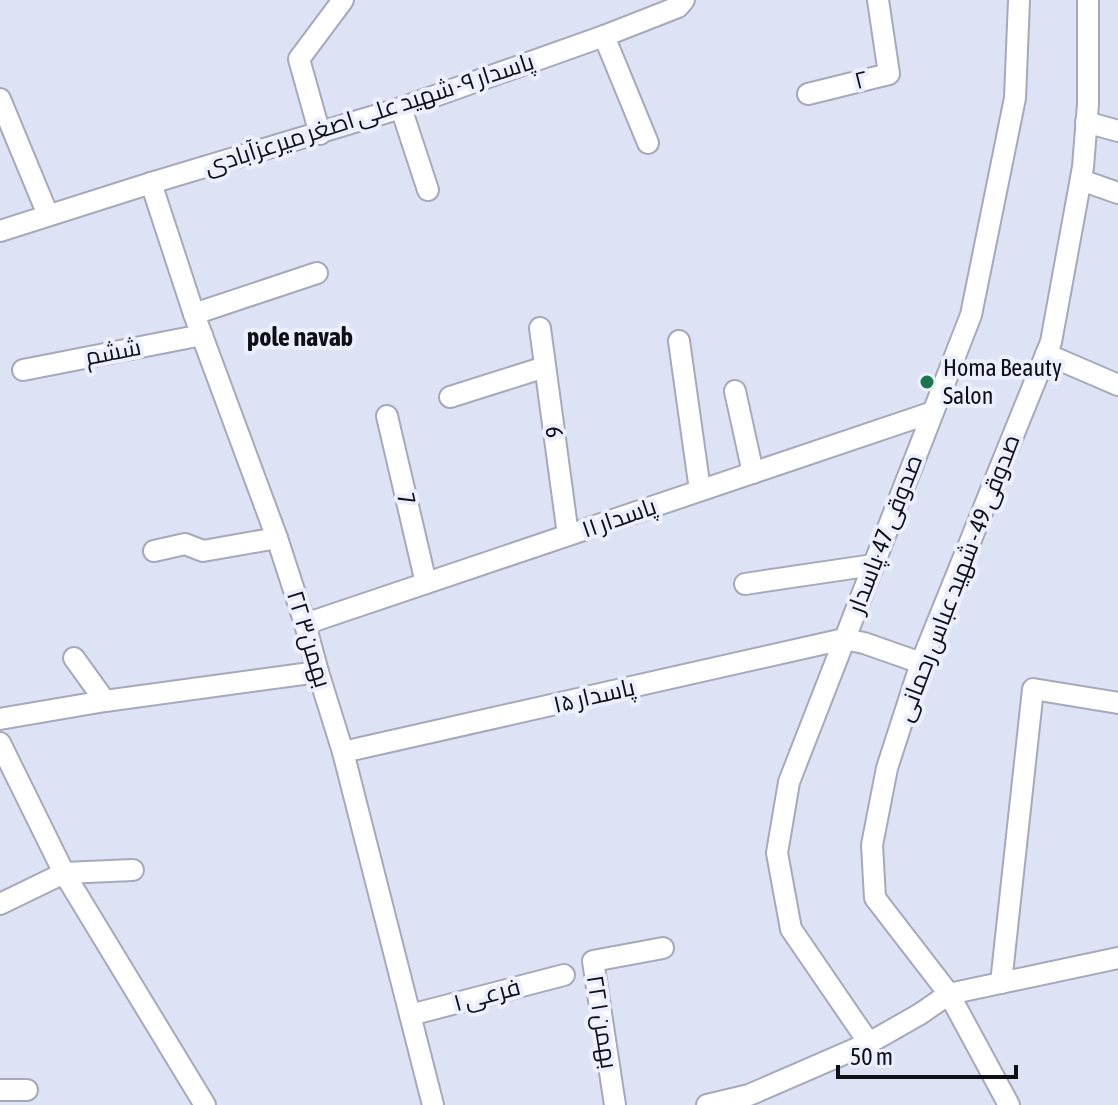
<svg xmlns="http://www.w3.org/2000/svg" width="1118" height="1105" font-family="'Asap Condensed',Cairo,sans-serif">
  <rect width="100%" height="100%" fill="#dde2f5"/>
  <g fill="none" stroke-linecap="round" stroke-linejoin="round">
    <!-- minor casing -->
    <g stroke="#a5a9bb" stroke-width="24">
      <g id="minor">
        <path d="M604 36 648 143"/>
        <path d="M808 94 889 74 878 0"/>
        <path d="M0 99 48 215"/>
        <path d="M401 108 428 190"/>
        <path d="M1086 122 1118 131"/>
        <path d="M320 134 299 59 343 0"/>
        <path d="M1081 180 1118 193"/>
        <path d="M151 183 194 314 277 538 305 624 318 672 343 752 433 1105"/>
        <path d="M0 231 151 183 401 108 604 36 678 7 684 0"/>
        <path d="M194 314 317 273"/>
        <path d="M540 328 568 535"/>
        <path d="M679 341 700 490"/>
        <path d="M1046 354 1118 385"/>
        <path d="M23 370 202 335"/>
        <path d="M735 391 753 473"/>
        <path d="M450 397 545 367"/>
        <path d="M387 416 426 583"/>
        <path d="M154 551 185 544 203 551 277 538"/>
        <path d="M745 584 873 565"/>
        <path d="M305 624 933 412"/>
        <path d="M74 658 105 701"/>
        <path d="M0 719 105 701 318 672"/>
        <path d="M0 743 64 873 205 1105"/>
        <path d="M343 752 844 639 864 643 921 663"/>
        <path d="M0 904 64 873 133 870"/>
        <path d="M1001 983 1033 689 1118 703"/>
        <path d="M410 1015 564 975"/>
        <path d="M869 1043 791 929 777 853 789 782 971 315 1015 98 1019 0"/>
        <path d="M0 1090H27"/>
        <path d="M615 1105 593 961 663 948"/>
        <path d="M707 1105 749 1095 869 1043 920 1014 949 994 1118 958"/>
        <path d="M1009 1105 949 994 875 898 872 845 887 768 921 663 1051 342 1083 167 1088 104V0"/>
      </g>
    </g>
    <!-- minor -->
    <use href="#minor" stroke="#fff" stroke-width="20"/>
  </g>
  <!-- markers -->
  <circle fill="#1a774c" stroke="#ecefff" stroke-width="3" cx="927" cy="382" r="8"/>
  <g text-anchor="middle" stroke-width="8" stroke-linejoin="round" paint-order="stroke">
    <!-- street labels -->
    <g font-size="24" fill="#0f1016" stroke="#ecefff">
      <text transform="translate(861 80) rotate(-14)" y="8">۲</text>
      <text transform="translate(369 114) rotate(-18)" y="8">پاسدار ۹- شهید علی اصغر میرعزآبادی</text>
      <text transform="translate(113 352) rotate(-11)" y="8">ششم</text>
      <text transform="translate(554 432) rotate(82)" y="8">6</text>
      <text transform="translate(406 499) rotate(77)" y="8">7</text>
      <text transform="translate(619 518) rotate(-19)" y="8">پاسدار ۱۱</text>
      <text transform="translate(885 534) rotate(-69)" y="8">صدوقی 47-پاسدار</text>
      <text transform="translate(958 578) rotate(-69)" y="8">صدوقی 49 - شهید عباس رحمانی</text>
      <text transform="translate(309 639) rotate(73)" y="8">۲۲ بهمن۳</text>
      <text transform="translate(594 696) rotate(-13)" y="8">پاسدار ۱۵</text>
      <text transform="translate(487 995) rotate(-15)" y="8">فرعی ۱</text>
      <text transform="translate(602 1022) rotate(81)" y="8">۲۲ بهمن ۱</text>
    </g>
    <!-- poi labels -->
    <g font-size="24" fill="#0f1016" stroke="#ecefff" text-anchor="start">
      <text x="943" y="376">Homa Beauty<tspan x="943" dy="28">Salon</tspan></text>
    </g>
    <!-- neighbourhood labels -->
    <g font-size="26" font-weight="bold" fill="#0f1016" stroke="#ecefff">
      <text x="300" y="346">pole navab</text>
    </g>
  </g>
  <!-- scale -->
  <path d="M838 1065v12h178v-12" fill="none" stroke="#0f1016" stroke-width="4"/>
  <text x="850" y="1065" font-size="24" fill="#0f1016" stroke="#ecefff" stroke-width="6" paint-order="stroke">50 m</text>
</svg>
